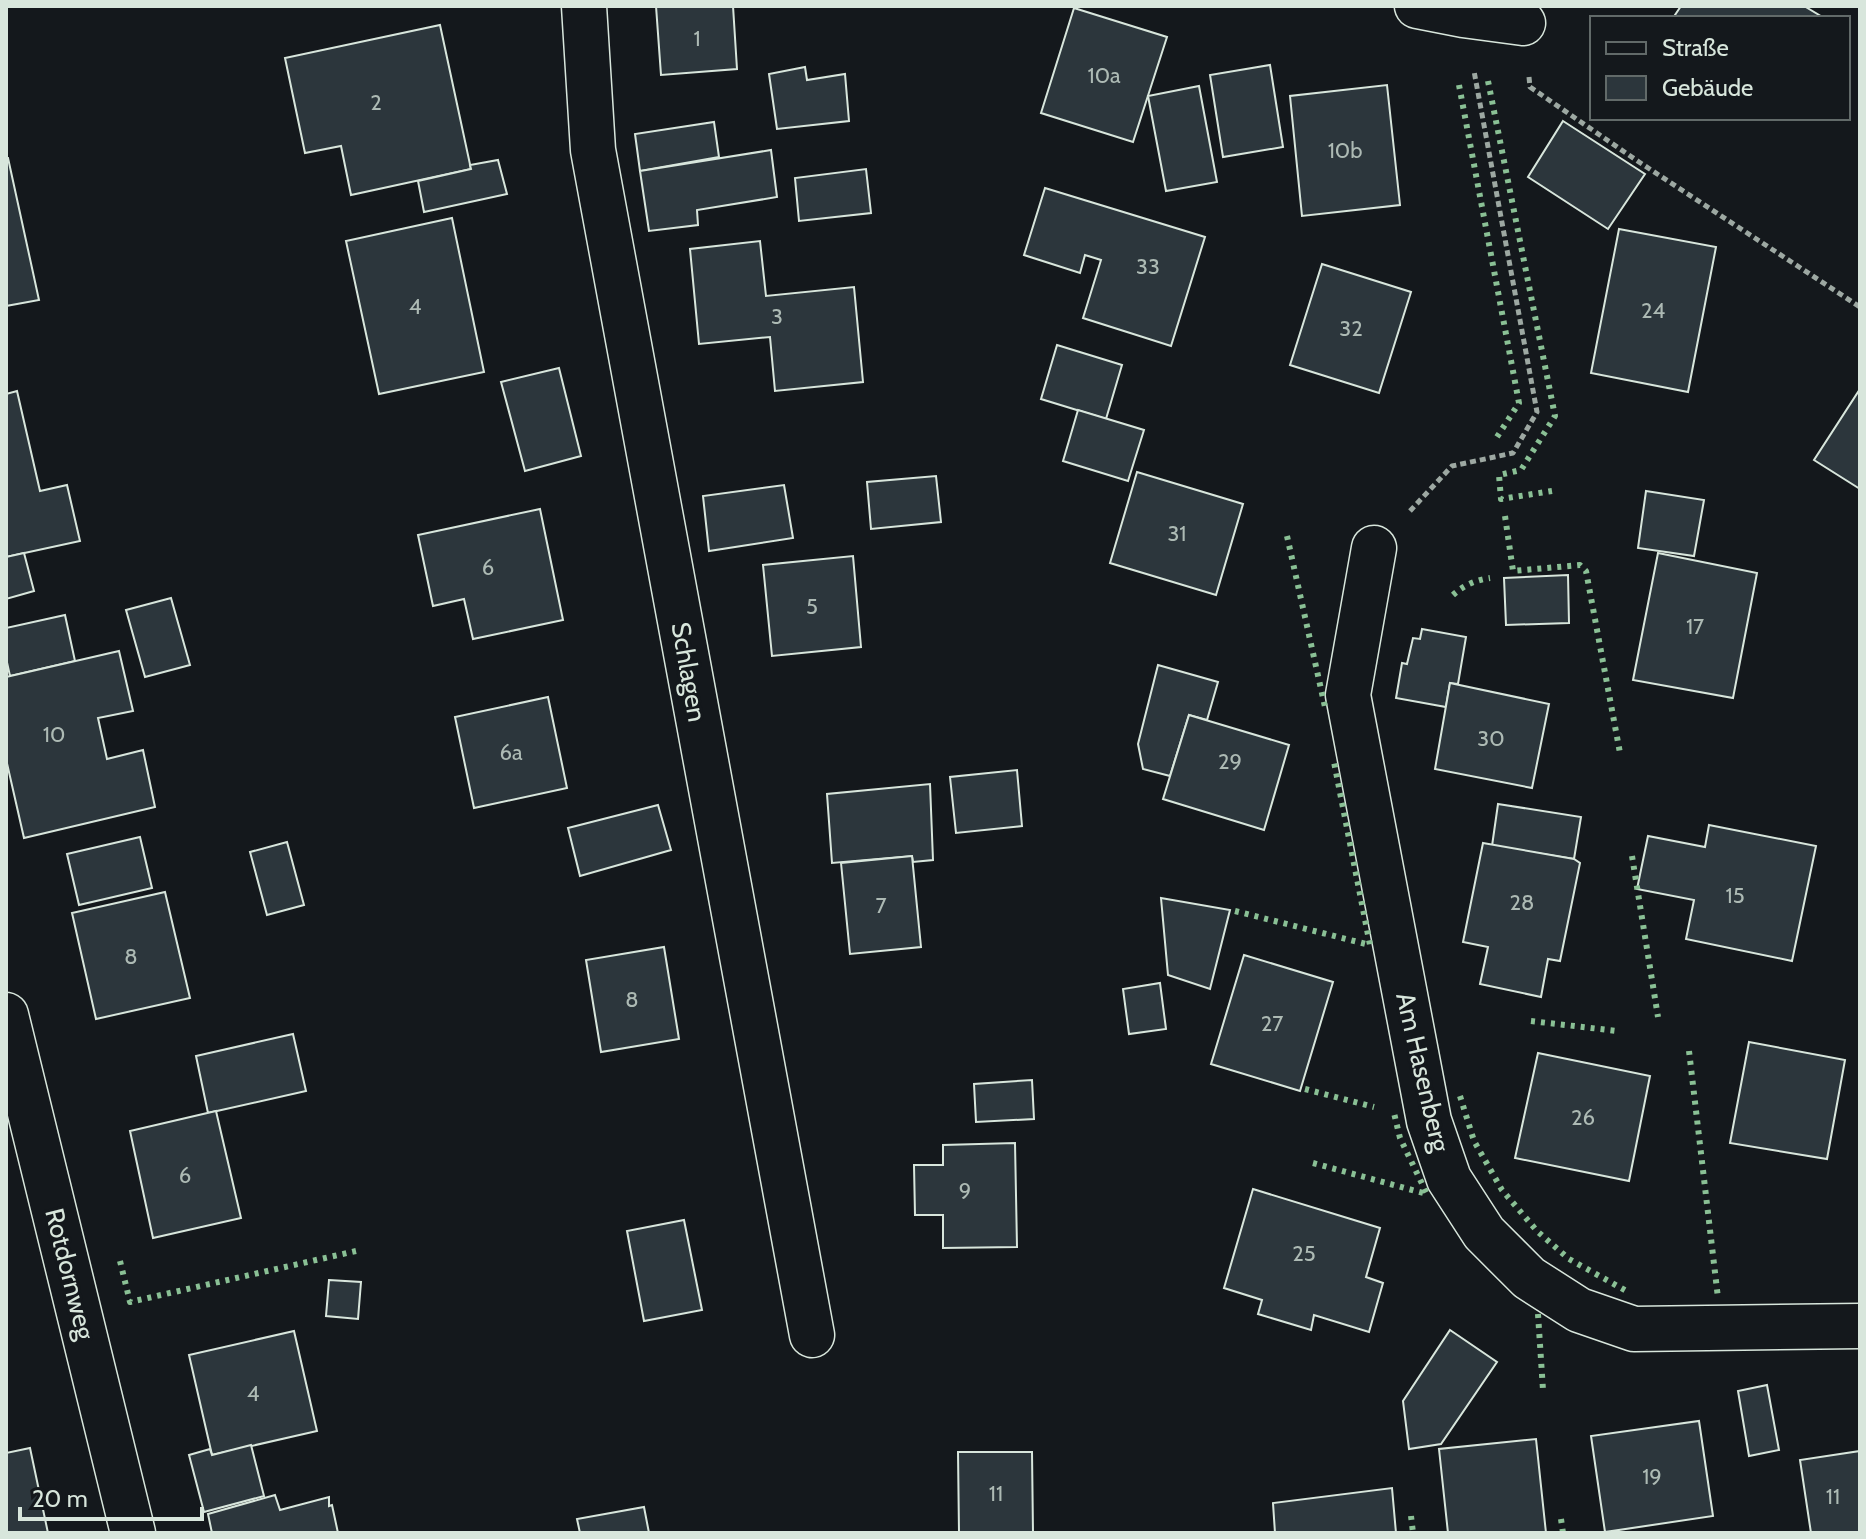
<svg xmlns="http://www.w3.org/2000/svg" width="1866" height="1539" font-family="Cabin,sans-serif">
  <rect width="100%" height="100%" fill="#14181c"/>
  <!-- building -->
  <g fill="#2c363c" stroke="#d8e6dc" stroke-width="2">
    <path d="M656 6H733L737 69 661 75Z"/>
    <path d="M1681 6H1804L1824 18H1673Z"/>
    <path d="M1074 8 1167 37 1133 142 1041 113Z"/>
    <path d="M440 25 471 169 351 195 341 146 305 153 285 58Z"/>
    <path d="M1270 65 1283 147 1223 157 1210 75Z"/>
    <path d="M805 67 807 80 845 74 849 121 777 129 769 74Z"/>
    <path d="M1387 85 1400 205 1302 216 1290 96Z"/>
    <path d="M1199 86 1217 182 1166 191 1148 96Z"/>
    <path d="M1563 121 1645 174 1608 229 1528 177Z"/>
    <path d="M714 122 719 157 640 171 635 134Z"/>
    <path d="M771 150 777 197 697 210 698 225 649 231 640 171Z"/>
    <path d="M6 158H8L39 300 6 306Z"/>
    <path d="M498 160 507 194 424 212 418 181 471 169 470 165Z"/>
    <path d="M866 169 871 213 799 221 795 178Z"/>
    <path d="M1045 188 1205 237 1171 346 1083 318 1101 260 1085 255 1080 273 1024 255Z"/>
    <path d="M452 218 484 372 379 394 346 241Z"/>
    <path d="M1619 229 1716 247 1688 392 1591 373Z"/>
    <path d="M760 241 766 296 854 287 863 382 775 391 770 337 699 344 690 249Z"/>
    <path d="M1322 264 1411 292 1379 393 1290 365Z"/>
    <path d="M1057 345 1122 365 1106 419 1041 399Z"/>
    <path d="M559 368 581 456 525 471 501 382Z"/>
    <path d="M1860 389V489L1814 460Z"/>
    <path d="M17 391 40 491 67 485 80 541 6 557V394Z"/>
    <path d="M1078 410 1144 430 1128 481 1063 461Z"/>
    <path d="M1137 472 1243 504 1216 595 1110 563Z"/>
    <path d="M936 476 941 522 871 529 867 482Z"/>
    <path d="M784 485 793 538 709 551 703 496Z"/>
    <path d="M1646 491 1704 500 1694 556 1638 548Z"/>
    <path d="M540 509 563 620 473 639 464 599 433 606 418 535Z"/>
    <path d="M24 553 34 591 6 599V557Z"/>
    <path d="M1658 553 1757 573 1733 698 1633 680Z"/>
    <path d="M853 556 861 647 772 656 763 565Z"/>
    <path d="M1568 575 1569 623 1506 625 1504 578Z"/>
    <path d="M171 598 190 665 145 677 126 610Z"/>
    <path d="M65 615 75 661 10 676 6 658V628Z"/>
    <path d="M1422 629 1466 637 1458 684 1450 683 1446 707 1396 698 1402 663 1407 664 1413 638 1420 639Z"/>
    <path d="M119 651 133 711 98 718 107 759 143 750 155 807 24 838 6 759V677Z"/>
    <path d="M1158 665 1218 682 1207 720 1189 715 1170 776 1143 769 1138 744Z"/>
    <path d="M1450 683 1549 704 1532 788 1435 769Z"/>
    <path d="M548 697 567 788 474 808 455 717Z"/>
    <path d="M1189 715 1289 745 1264 830 1163 799Z"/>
    <path d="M1017 770 1022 826 956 833 950 777Z"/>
    <path d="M930 784 933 860 913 862 912 856 832 863 827 794Z"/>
    <path d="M1498 804 1581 817 1574 859 1492 846Z"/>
    <path d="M658 805 671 850 580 876 568 828Z"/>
    <path d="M1709 825 1816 846 1792 961 1686 939 1694 900 1637 889 1648 836 1705 847Z"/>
    <path d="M140 837 152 888 79 905 67 854Z"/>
    <path d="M287 842 304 905 267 915 250 852Z"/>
    <path d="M1483 843 1574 859 1580 863 1560 961 1548 959 1541 997 1480 984 1488 947 1463 942Z"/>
    <path d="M912 856 921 947 850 954 841 863Z"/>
    <path d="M165 892 190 998 96 1019 72 913Z"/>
    <path d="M1161 898 1230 910 1210 989 1168 975Z"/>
    <path d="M664 947 679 1039 601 1052 586 960Z"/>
    <path d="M1244 955 1333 982 1300 1091 1211 1064Z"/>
    <path d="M1160 983 1166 1029 1129 1034 1123 989Z"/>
    <path d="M293 1034 306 1091 208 1113 196 1056Z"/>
    <path d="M1749 1042 1845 1060 1827 1159 1730 1143Z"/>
    <path d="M1538 1053 1650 1076 1629 1181 1515 1158Z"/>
    <path d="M1032 1080 1034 1119 976 1122 974 1084Z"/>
    <path d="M216 1111 241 1218 153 1238 130 1131Z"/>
    <path d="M1015 1143 1017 1247 943 1248V1215H915L914 1165H943V1145Z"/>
    <path d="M1253 1189 1380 1228 1366 1277 1383 1283 1369 1332 1314 1315 1311 1330 1258 1314 1262 1300 1224 1288Z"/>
    <path d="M684 1220 702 1310 644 1321 627 1231Z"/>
    <path d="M329 1280 361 1282 358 1319 326 1316Z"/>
    <path d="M1450 1330 1497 1362 1441 1444 1409 1449 1403 1401Z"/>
    <path d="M294 1331 317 1431 212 1455 189 1355Z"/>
    <path d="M1767 1385 1779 1450 1749 1456 1738 1391Z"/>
    <path d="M1699 1421 1713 1516 1605 1532 1591 1436Z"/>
    <path d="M1536 1439 1546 1533H1448L1439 1449Z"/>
    <path d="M251 1445 264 1496 204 1512 189 1455 210 1449 212 1455Z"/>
    <path d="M30 1448 48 1533H6V1453Z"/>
    <path d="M1860 1451V1533H1811L1800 1460Z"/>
    <path d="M958 1452H1032L1033 1533H959Z"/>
    <path d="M1392 1488 1396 1533H1275L1273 1503Z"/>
    <path d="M275 1495 280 1510 329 1497V1506L332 1505 338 1533H212L208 1514Z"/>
    <path d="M644 1507 649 1533H580L577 1519Z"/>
  </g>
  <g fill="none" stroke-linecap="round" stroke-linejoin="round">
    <!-- street casing -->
    <g stroke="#d8e6dc" stroke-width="47">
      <g id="street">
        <path d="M584 6 593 150 812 1335"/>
        <path d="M1417 6 1463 15 1523 23"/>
        <path d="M1374 548 1348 695 1429 1121 1449 1179 1484 1233 1529 1278 1579 1310 1634 1329 1860 1326"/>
        <path d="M6 1015 133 1533"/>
      </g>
    </g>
    <!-- path -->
    <g stroke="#9da8a2" stroke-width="5" stroke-dasharray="6 4" stroke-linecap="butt">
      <path d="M1529 77 1530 87 1639 162 1860 307"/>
      <path d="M1410 511 1452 466 1513 453 1537 412 1474 71"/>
    </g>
    <!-- street -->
    <use href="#street" stroke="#14181c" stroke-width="44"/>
    <!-- hedge -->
    <g stroke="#8ac095" stroke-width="6" stroke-dasharray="4 6" stroke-linecap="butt">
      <path d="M1488 81 1555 416 1521 470 1499 475 1501 499 1552 491"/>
      <path d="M1459 85 1519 403 1495 440"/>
      <path d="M1505 516 1513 571 1580 565 1586 571 1620 753"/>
      <path d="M1287 536 1325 707"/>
      <path d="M1453 595C1464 585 1476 580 1490 578"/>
      <path d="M1632 856 1658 1017"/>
      <path d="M1235 911 1370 945 1334 762"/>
      <path d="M1531 1021 1617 1031"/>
      <path d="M1689 1051 1718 1298"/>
      <path d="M1305 1089 1374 1107"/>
      <path d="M1460 1096 1474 1141 1502 1190 1537 1231 1569 1259 1630 1293"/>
      <path d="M1313 1163 1427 1194 1400 1138 1394 1113"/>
      <path d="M120 1261 130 1302 356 1251"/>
      <path d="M1538 1314 1543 1390"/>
      <path d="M1411 1516 1413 1533"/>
      <path d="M1561 1519 1563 1533"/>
    </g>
  </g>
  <g text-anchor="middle" stroke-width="6" stroke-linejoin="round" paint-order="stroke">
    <!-- number labels -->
    <g font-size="22" fill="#adbab4">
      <text x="697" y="46">1</text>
      <text x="1104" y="83">10a</text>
      <text x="376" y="110">2</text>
      <text x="1345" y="158">10b</text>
      <text x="1148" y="274">33</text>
      <text x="415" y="314">4</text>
      <text x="1653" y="318">24</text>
      <text x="777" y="324">3</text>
      <text x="1351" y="336">32</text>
      <text x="1177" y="541">31</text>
      <text x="488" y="575">6</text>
      <text x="812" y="614">5</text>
      <text x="1695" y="634">17</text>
      <text x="54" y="742">10</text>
      <text x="1491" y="746">30</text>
      <text x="511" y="760">6a</text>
      <text x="1230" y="769">29</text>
      <text x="1735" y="903">15</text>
      <text x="1522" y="910">28</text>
      <text x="881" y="913">7</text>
      <text x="131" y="964">8</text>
      <text x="632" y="1007">8</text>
      <text x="1272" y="1031">27</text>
      <text x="1583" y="1125">26</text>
      <text x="185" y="1183">6</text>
      <text x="965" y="1198">9</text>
      <text x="1304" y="1261">25</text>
      <text x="253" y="1401">4</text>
      <text x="1652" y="1484">19</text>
      <text x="996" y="1501">11</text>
      <text x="1833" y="1504">11</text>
    </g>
    <!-- street labels -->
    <g font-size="26" fill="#d8e6dc" stroke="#14181c">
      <text transform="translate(689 672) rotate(80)" y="9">Schlagen</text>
      <text transform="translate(1423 1072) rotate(77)" y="9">Am Hasenberg</text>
      <text transform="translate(70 1274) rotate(76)" y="9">Rotdornweg</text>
    </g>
  </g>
  <!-- border -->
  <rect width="1866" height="1539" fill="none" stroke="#d8e6dc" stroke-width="16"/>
  <!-- legend -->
  <rect x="1590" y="16" width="260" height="104" fill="#14181c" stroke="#626a69" stroke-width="2"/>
  <rect x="1606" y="42" width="40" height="12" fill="#14181c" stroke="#626a69" stroke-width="2"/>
  <text x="1662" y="56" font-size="24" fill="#d8e6dc">Straße</text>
  <rect x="1606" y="76" width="40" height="24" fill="#2c363c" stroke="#626a69" stroke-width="2"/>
  <text x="1662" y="96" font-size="24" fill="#d8e6dc">Gebäude</text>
  <!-- scale -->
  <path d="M20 1507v12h182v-12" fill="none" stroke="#d8e6dc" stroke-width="4"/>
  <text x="32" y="1507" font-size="24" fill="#d8e6dc" stroke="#14181c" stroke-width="6" paint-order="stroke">20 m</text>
</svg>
